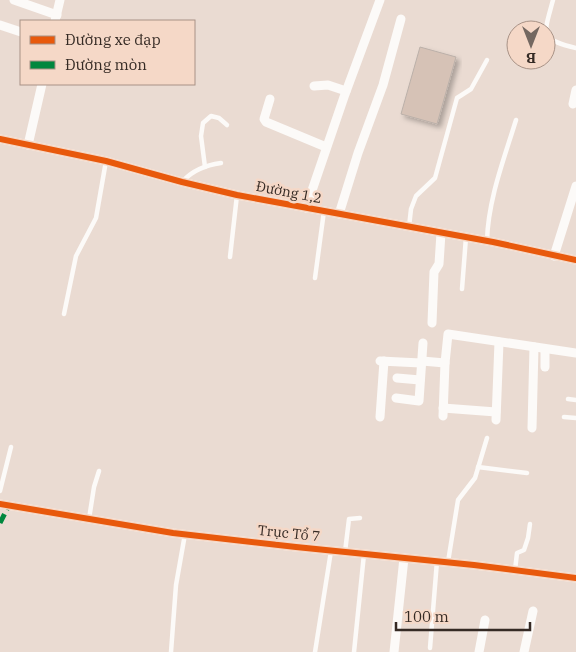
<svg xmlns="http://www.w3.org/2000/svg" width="576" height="652" font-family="'IBM Plex Serif',serif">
  <defs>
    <filter id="shadow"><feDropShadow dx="3.5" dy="3.5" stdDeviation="2.5" flood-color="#0004"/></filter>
  </defs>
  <rect width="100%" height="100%" fill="#eadbd2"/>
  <!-- building -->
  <path fill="#d6c2b6" stroke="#bbb0a9" filter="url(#shadow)" d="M420 47 456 57 437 124 401 114Z"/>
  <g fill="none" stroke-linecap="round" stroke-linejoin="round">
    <!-- service -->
    <g stroke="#fcfaf8" stroke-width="4.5">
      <path d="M553 0C544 34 538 39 576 48"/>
      <path d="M205 167 201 136 203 123 211 116 219 118 227 125"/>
      <path d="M183 181C193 170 206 165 221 163"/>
      <path d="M409 227 411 209 416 196 435 178 457 98 471 89 487 60"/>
      <path d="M487 241C488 200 504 159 516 120"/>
      <path d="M230 257 237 195"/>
      <path d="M315 278 324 211"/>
      <path d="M462 289 466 237"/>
      <path d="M64 314 76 256 96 218 106 161"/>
      <path d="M568 399 576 400"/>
      <path d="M564 417 576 418"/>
      <path d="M478 467 527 473"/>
      <path d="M0 491 11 447"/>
      <path d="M89 519 94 487 99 471"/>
      <path d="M345 552 349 519 360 518"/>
      <path d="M448 562 458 500 475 478 487 438"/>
      <path d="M515 570 517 553 524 550 528 538 530 524"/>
      <path d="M430 648 437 561"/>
      <path d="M171 652 176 585 185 534"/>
      <path d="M315 652 331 551"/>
      <path d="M354 652 364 554"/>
    </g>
    <!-- minor -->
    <g stroke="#fcfaf8" stroke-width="9">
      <path d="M14 0 57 15"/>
      <path d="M55 21 60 0"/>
      <path d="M0 25 21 32"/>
      <path d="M314 86 328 85 346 91"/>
      <path d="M270 99 264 119 266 122 326 147"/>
      <path d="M573 104 576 90"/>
      <path d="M0 139 106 161 182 182 237 195 493 242 576 260"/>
      <path d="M28 145 42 84"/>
      <path d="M306 208 344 97 380 0"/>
      <path d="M339 214 358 153 383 85 401 19"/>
      <path d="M554 256 576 186"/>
      <path d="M432 323 434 272 439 264 441 233"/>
      <path d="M380 361 421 363"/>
      <path d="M422 361 445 363"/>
      <path d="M545 367V349"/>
      <path d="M397 378 420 380"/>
      <path d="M396 398 419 401 423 343"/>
      <path d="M443 408 496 412"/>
      <path d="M443 416 445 363 448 334 576 353"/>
      <path d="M380 417 384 361"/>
      <path d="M496 420 499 342"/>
      <path d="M532 428 534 347"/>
      <path d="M0 504 173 533 296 547 474 565 576 578"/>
      <path d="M394 652 404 558"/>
      <path d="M479 652 485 620"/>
      <path d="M524 652 533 611"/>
    </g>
    <!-- quiet -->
    <path stroke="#00873e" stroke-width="5" stroke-dasharray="10 5" stroke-linecap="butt" d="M0 523 9 505"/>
    <!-- cycleway casing -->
    <g stroke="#f5d8c7" stroke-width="9">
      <g id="cycleway">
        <path d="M0 139 106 161 182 182 237 195 493 242 576 260"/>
        <path d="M0 504 173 533 296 547 474 565 576 578"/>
      </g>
    </g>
    <!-- cycleway -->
    <use href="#cycleway" stroke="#e8590c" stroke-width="6"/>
  </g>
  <g text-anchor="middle" stroke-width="5" stroke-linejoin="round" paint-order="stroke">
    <!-- street labels -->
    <g font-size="14" fill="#352a24" stroke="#f5d8c7">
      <text transform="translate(289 192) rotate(11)" y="5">Đường 1,2</text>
      <text transform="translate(289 533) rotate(6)" y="5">Trục Tổ 7</text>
    </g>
  </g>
  <!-- legend -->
  <rect x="20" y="20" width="175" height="65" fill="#f5d8c7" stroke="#a89286"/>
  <rect x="30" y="36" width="25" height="8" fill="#e8590c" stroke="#a89286"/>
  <text x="65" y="45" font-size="15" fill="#352a24">Đường xe đạp</text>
  <rect x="30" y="61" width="25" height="8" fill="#00873e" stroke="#a89286"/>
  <text x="65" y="70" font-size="15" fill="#352a24">Đường mòn</text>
  <!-- north arrow -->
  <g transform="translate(531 45) rotate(180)"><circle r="24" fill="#f5d8c7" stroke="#a89286"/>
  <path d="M0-4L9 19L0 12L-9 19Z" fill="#746861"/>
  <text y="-8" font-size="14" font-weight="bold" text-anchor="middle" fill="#352a24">B</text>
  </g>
  <!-- scale -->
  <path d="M396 622v8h134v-8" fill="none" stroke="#352a24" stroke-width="2.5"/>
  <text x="404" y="622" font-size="15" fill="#352a24" stroke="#f5d8c7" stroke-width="4" paint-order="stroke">100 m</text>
</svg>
